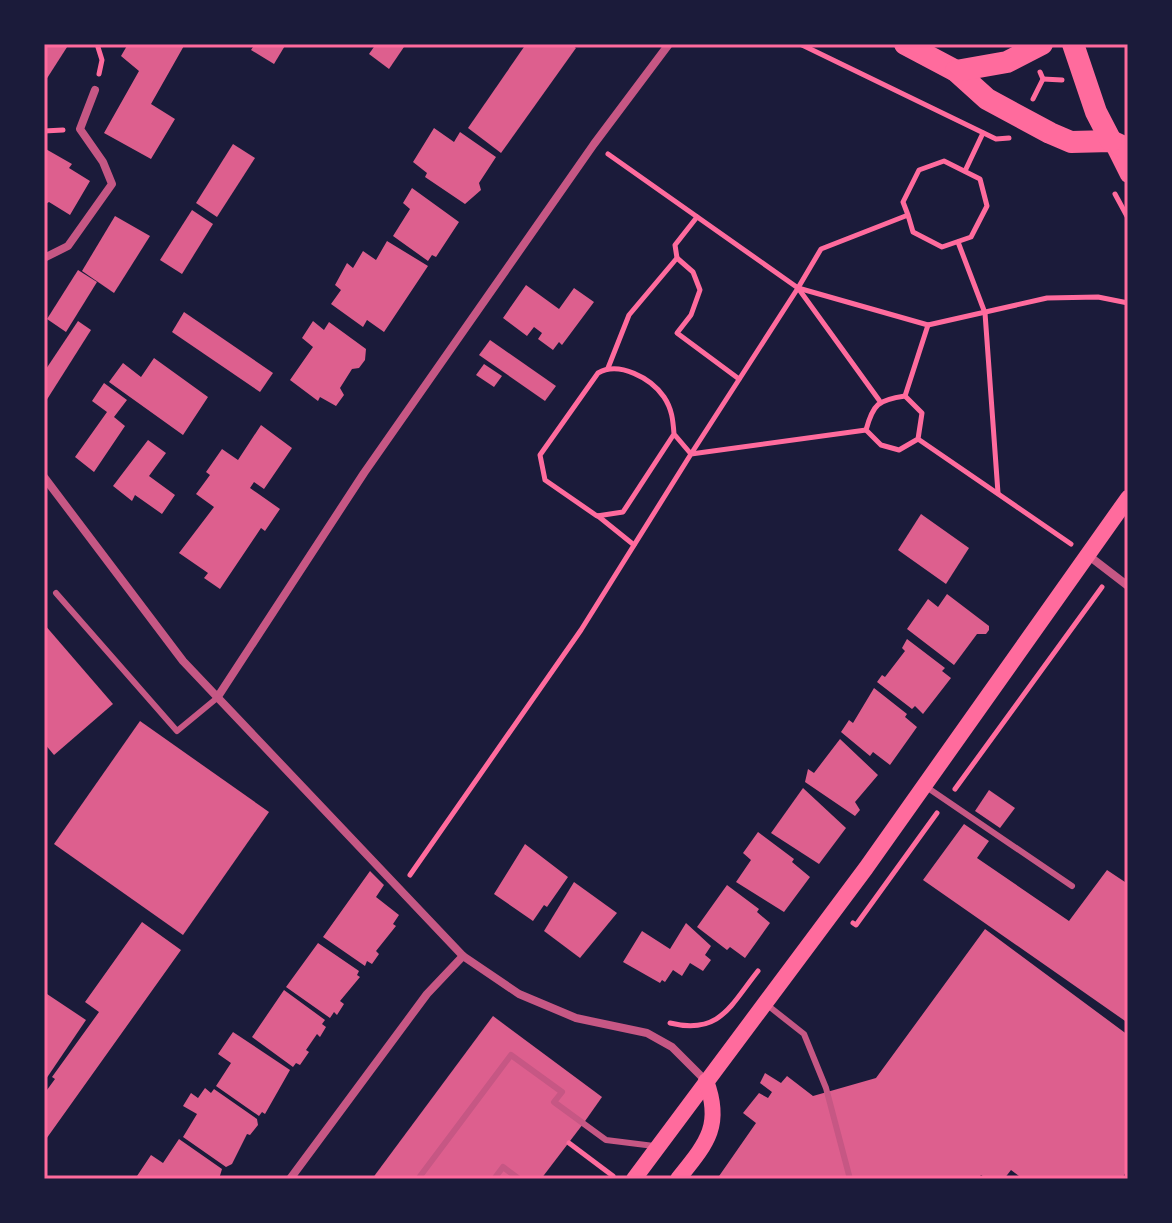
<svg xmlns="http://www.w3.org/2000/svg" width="1172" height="1223" font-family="Helvetica,sans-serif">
  <rect width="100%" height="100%" fill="#1b1b3a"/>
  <!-- building -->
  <g fill="#dd5f8e">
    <path d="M44 44H69L44 83Z"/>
    <path d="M128 44H185L151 104 175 119 151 159 104 133 139 71 121 56Z"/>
    <path d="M255 44H286L274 64 251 50Z"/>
    <path d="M376 44H406L389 69 369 54Z"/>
    <path d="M526 44H570L576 48 501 153 468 128Z"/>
    <path d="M434 128 454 142 460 132 496 157 479 183 481 190 465 204 425 177 427 173 413 162Z"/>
    <path d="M233 144 255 158 217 217 196 203Z"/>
    <path d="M44 148 72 164 69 168 90 181 70 215 49 202 44 205Z"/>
    <path d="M412 188 459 222 436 257 432 255 428 261 393 236 410 209 403 203Z"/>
    <path d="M192 210 213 224 182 274 160 260Z"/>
    <path d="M115 216 150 236 114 293 82 271Z"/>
    <path d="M387 241 428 266 384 332 367 320 363 327 331 304 341 290 335 285 347 263 353 268 363 251 376 260Z"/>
    <path d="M78 270 97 282 66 332 47 319Z"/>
    <path d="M526 285 559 309 574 288 594 302 562 345 559 342 553 350 538 339 542 333 534 327 527 336 503 318Z"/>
    <path d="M184 312 273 373 260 392 172 332Z"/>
    <path d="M78 321 91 330 46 401 44 372Z"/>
    <path d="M313 321 324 330 329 322 366 349 365 360 359 368 352 369 340 388 344 395 336 406 320 397 318 401 290 380 313 347 302 338Z"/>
    <path d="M490 340 556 386 545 401 479 355Z"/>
    <path d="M154 358 208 397 183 435 109 382 123 363 141 377Z"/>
    <path d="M484 364 502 376 494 387 476 375Z"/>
    <path d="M104 383 127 400 114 417 125 426 94 472 75 457 107 412 92 401Z"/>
    <path d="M261 425 292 448 264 489 254 482 250 488 280 509 265 531 261 528 220 589 204 578 208 573 179 553 214 507 196 494 210 475 206 472 222 449 238 460Z"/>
    <path d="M148 440 166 453 149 476 175 495 162 514 135 495 132 501 113 486Z"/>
    <path d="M921 514 969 548 946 584 898 550Z"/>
    <path d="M947 594 989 626V630L986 634H977L954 665 907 629 928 599 938 607Z"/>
    <path d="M44 624 113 704 54 755 44 743Z"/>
    <path d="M907 639 945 668 942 671 951 678 923 714 915 706 912 709 877 682 882 675 885 677 905 651 902 648Z"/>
    <path d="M874 688 907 714 905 717 917 727 890 765 873 752 870 756 841 732 849 720 853 723Z"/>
    <path d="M140 721 269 812 183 935 54 844Z"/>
    <path d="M840 739 878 775 855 802 860 810 855 816 805 782 808 769 814 773Z"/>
    <path d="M803 788 846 828 819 864 771 833Z"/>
    <path d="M989 790 1015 808 1000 828 975 811Z"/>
    <path d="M964 824 989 841 977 858 1069 921 1107 870 1128 884V1023L923 880Z"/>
    <path d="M758 832 794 859 792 862 810 877 784 912 736 882 751 860 743 853Z"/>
    <path d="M525 844 568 877 547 907 544 905 533 921 494 894Z"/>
    <path d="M370 871 384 885 376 897 399 915 393 924 396 926 376 951 379 954 372 964 367 961 365 966 323 937Z"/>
    <path d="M574 882 617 913 580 958 544 931Z"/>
    <path d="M727 885 759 909 757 912 770 923 745 958 730 947 727 950 697 927Z"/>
    <path d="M142 922 181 950 44 1142V1094L55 1079 52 1077 99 1012 85 1002Z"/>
    <path d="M686 923 711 946 705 955 711 960 703 971 690 963 682 976 673 970 665 982 662 980 660 983 623 962 642 931 670 949Z"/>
    <path d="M985 929 1128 1035V1168L1122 1179H1023L1011 1170 1004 1179H987L981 1175 978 1179H717L756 1123 743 1113 759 1093 768 1098 772 1092 760 1083 765 1073 781 1083 787 1076 813 1096 876 1078Z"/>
    <path d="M318 943 359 971 357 975 360 977 340 1001 344 1004 337 1015 334 1012 330 1018 286 987Z"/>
    <path d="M284 990 325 1020 322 1024 326 1027 320 1037 317 1034 306 1050 309 1052 300 1065 296 1063 293 1067 252 1037Z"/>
    <path d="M44 992 86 1020 44 1082Z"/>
    <path d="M493 1016 602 1097 583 1124 541 1179H372Z"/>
    <path d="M233 1032 290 1070 265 1114 262 1112 259 1116 216 1086 231 1063 218 1054Z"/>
    <path d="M205 1088 211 1093 214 1089 257 1119 258 1125 250 1135 247 1134 232 1164 226 1167 183 1137 197 1114 183 1106 191 1093 198 1098Z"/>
    <path d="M179 1139 222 1169 219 1179H135L151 1155 163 1163Z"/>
  </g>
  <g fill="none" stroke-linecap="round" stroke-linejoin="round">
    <!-- path -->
    <g stroke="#ff6b9d" stroke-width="5">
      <path d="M97 44 102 60 99 74"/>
      <path d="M800 44 996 139 1009 138"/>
      <path d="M1043 79 1062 80"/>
      <path d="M1033 99 1043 79 1040 72"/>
      <path d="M44 131 63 130"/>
      <path d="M608 154 798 288 928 325 1047 298 1098 297 1128 303"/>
      <path d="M965 171 983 133"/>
      <path d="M1115 194 1128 218"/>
      <path d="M958 242 985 313 998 493"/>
      <path d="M677 258 693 272 700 290 691 315 677 333 739 379"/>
      <path d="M608 368 629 315 677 258 675 245 697 217"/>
      <path d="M905 396 928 325"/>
      <path d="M879 400 798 288 821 249 908 215 913 232 942 247 971 237 987 206 980 179 944 161 919 170 903 202 908 215"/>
      <path d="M674 434C673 420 672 409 664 397 651 378 619 361 598 373L540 455 545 480 597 516 623 512 674 434 691 454 798 288"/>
      <path d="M918 439 922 413 905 396C878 400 873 404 866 430L881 445 899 450 918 439 1071 544"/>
      <path d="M598 516 634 545"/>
      <path d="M955 789 1102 587"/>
      <path d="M410 875 581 630 691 454 866 430"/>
      <path d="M853 923 856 925 937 813"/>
      <path d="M670 1023C720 1035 730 1006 758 971"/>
      <path d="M569 1143 613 1176"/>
    </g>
    <!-- service -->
    <g stroke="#c65784" stroke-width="6">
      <path d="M56 593 177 731 217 698"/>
      <path d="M925 786 1072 886"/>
      <path d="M766 1004 804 1034 826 1088 850 1179"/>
      <path d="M418 1179 511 1055 562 1092 554 1102 606 1140 654 1146"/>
      <path d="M494 1179 503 1167 519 1179"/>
    </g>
    <!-- minor -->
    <g stroke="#c65784" stroke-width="8">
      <path d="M44 258 68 246 112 184 103 162 80 129 95 90"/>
      <path d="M44 477 183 661 463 956 519 994 576 1018 647 1033 672 1047 706 1081"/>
      <path d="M1089 556 1128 586"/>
      <path d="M217 698 364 473 594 144 669 44"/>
      <path d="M290 1179 427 994 463 956"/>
    </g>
    <!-- secondary -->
    <g stroke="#ff6b9d" stroke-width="16">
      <path d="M1111 141 1128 175"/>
      <path d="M634 1179 866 868 1128 498"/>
      <path d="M678 1179C706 1144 723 1126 706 1081"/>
    </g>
    <!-- trunk -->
    <g stroke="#ff6b9d" stroke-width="22">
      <path d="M905 44 956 71 987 99 1050 133 1071 142 1111 141 1128 149"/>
      <path d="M1073 44 1096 112 1111 141"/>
      <path d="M956 71 1007 62 1042 44"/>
    </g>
  </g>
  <!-- border -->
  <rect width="1172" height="1223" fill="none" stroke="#1b1b3a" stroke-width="92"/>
  <rect x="46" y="46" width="1080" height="1131" fill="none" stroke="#ff6b9d" stroke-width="3"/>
</svg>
